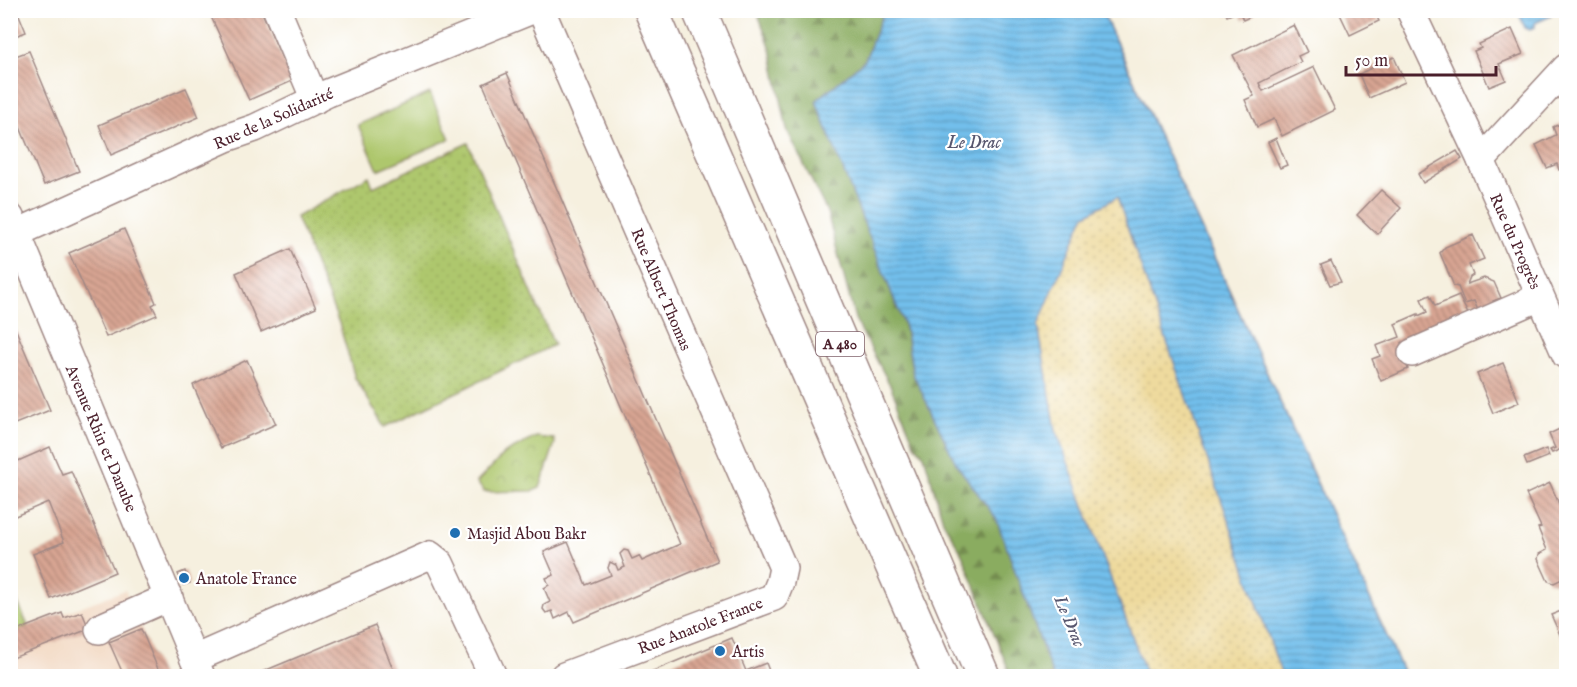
<svg xmlns="http://www.w3.org/2000/svg" width="1577" height="687" font-family="'IM FELL English',serif">
  <defs>
    <pattern id="grass-dots" width="8" height="8" patternUnits="userSpaceOnUse" patternTransform="scale(1.5)"><rect width="8" height="8" fill="#aec76d"/><path d="M2 2h.1M6 6h.1" fill="none" stroke="#97aa5f" stroke-width="1.8" stroke-linecap="round"/></pattern>
    <pattern id="forest-firs" width="22" height="20" patternUnits="userSpaceOnUse" patternTransform="scale(1.5)"><rect width="22" height="20" fill="#8aac60"/><path d="M5 1l3.5 6h-7zM16 11l3.5 6h-7z" fill="#738b4f"/></pattern>
    <pattern id="sand-dots" width="8" height="8" patternUnits="userSpaceOnUse" patternTransform="scale(1.5)"><rect width="8" height="8" fill="#eeda9e"/><path d="M2 2h.1M6 6h.1" fill="none" stroke="#cebb88" stroke-width="1.8" stroke-linecap="round"/></pattern>
    <pattern id="park-crowns" width="20" height="18" patternUnits="userSpaceOnUse" patternTransform="scale(1.5)"><rect width="20" height="18" fill="#aec76d"/><path d="M2 6a3 3 0 1 1 6 0M12 15a3 3 0 1 1 6 0" fill="none" stroke="#97aa5f"/></pattern>
    <pattern id="water-rules" width="6" height="5" patternUnits="userSpaceOnUse" patternTransform="scale(1.5)"><rect width="6" height="5" fill="#72bfec"/><path d="M0 2.5h6" fill="none" stroke="#609bbf"/></pattern>
    <pattern id="building-back-hatch" width="6" height="6" patternUnits="userSpaceOnUse" patternTransform="scale(1.5)"><rect width="6" height="6" fill="#d8a593"/><path d="M-1 5l2 2M0 0l6 6M5-1l2 2" fill="none" stroke="#b18678"/></pattern>
  </defs>
  <rect width="100%" height="100%" fill="#fff"/>
  <filter id="ink" filterUnits="userSpaceOnUse"><feTurbulence type="fractalNoise" baseFrequency=".0167" numOctaves="2"/><feDisplacementMap in="SourceGraphic" scale="12" xChannelSelector="R" yChannelSelector="G"/><feConvolveMatrix kernelMatrix="1 2 1 2 8 2 1 2 1" color-interpolation-filters="sRGB"/></filter>
  <filter id="wash" filterUnits="userSpaceOnUse"><feTurbulence type="fractalNoise" baseFrequency=".008" numOctaves="4" result="noise"/><feDisplacementMap in="SourceGraphic" scale="24" xChannelSelector="R" yChannelSelector="G"/><feGaussianBlur stdDeviation="1.35" result="paint"/><feColorMatrix in="noise" values="0 0 0 0 0 0 0 0 0 0 0 0 0 0 0 0 0 1.4 0 .05"/><feComposite in="paint" operator="in"/></filter>
  <g filter="url(#wash)">
    <rect width="100%" height="100%" fill="#f6f0df"/>
    <!-- built -->
    <path fill="#f1d5bd" d="M125 590 161 676H11V633Z"/>
    <!-- grass -->
    <path fill="url(#grass-dots)" stroke="#7c734c" stroke-width="1.5" d="M468 143 554 345 385 427 355 378 339 323 296 217 369 176 373 187Z"/>
    <!-- forest -->
    <path fill="url(#forest-firs)" stroke="#6a6646" stroke-width="1.5" d="M757 11H884L865 60 816 101 905 327 913 374 957 465 996 518 1053 676H1011L962 554 943 521 924 455 915 445 891 387 855 319 827 212 787 130 771 49Z"/>
    <!-- sand -->
    <path fill="url(#sand-dots)" stroke="#9c7c64" stroke-width="1.5" d="M884 11H1102L1405 676H1053L996 518 957 465 913 374 905 327 816 101 865 60Z"/>
    <!-- park -->
    <path fill="url(#park-crowns)" stroke="#7c734c" stroke-width="1.5" d="M536 437 554 439 555 443 540 488 533 491 484 492 477 482 505 453Z"/>
    <!-- garden -->
    <g fill="#aec76d" stroke="#7c734c" stroke-width="1.5">
      <path d="M430 93 450 139 378 170 358 125Z"/>
      <path d="M10 585 28 626 10 633Z"/>
    </g>
    <!-- water -->
    <g fill="url(#water-rules)" stroke="#5e6f8c" stroke-width="1.5">
      <path d="M1529 10 1549 11 1551 16 1535 23V27L1530 30 1525 28 1519 14Z"/>
      <path d="M884 11H1102L1405 676H1282L1117 197 1084 216 1038 325 1056 430 1147 676H1053L996 518 957 465 913 374 905 327 816 101 865 60Z"/>
    </g>
    <g id="blocks">
      <!-- building -->
      <g fill="url(#building-back-hatch)">
        <path d="M10 10H17L26 32 10 38Z"/>
        <path d="M208 10H261L292 81 249 100Z"/>
        <path d="M1224 10H1252L1254 15 1243 20 1239 11 1227 16Z"/>
        <path d="M1338 10H1373L1379 21 1350 35Z"/>
        <path d="M1294 25 1307 52 1298 56 1301 62 1259 83 1263 91 1314 67 1335 110 1282 136 1274 119 1257 127 1245 100 1254 96 1233 55Z"/>
        <path d="M1512 29 1523 54 1499 64 1506 80 1489 87 1474 51 1481 48 1479 44Z"/>
        <path d="M29 51 79 171 44 185 10 103V58Z"/>
        <path d="M1394 57 1405 82 1369 98 1359 74Z"/>
        <path d="M507 73 717 561 574 622 569 612 555 619 552 611 546 613 543 609 544 605 550 602 544 588 549 585 546 578 554 575 544 552 568 542 586 585 611 575 608 568 610 562 616 565 618 570 625 567 620 554 624 550 628 551 632 559 639 556 642 561 680 544 483 84Z"/>
        <path d="M186 88 199 117 111 155 99 125Z"/>
        <path d="M1566 119V167L1559 170 1557 164 1547 168 1536 145 1556 135 1553 127 1565 122 1564 120Z"/>
        <path d="M1276 138 1287 165 1280 168 1268 142Z"/>
        <path d="M1457 151 1462 159 1423 183 1418 174Z"/>
        <path d="M1381 190 1401 208 1377 234 1357 215Z"/>
        <path d="M124 229 156 303 152 305 157 315 106 337 69 253Z"/>
        <path d="M1473 235 1484 259 1469 265 1473 275 1470 277 1467 284 1484 278 1494 282 1501 298 1493 301 1498 312 1480 315 1474 301 1465 304 1458 287 1454 286 1440 253 1445 247Z"/>
        <path d="M290 249 316 308 261 332 236 273Z"/>
        <path d="M1331 261 1341 282 1330 285 1321 265Z"/>
        <path d="M1430 295 1435 306 1459 296 1470 318 1405 361 1408 369 1381 381 1372 359 1380 356 1376 346 1400 337 1395 324 1418 314V316L1427 312 1421 299Z"/>
        <path d="M10 316 50 410 10 426Z"/>
        <path d="M247 360 276 424 221 448 193 385Z"/>
        <path d="M1503 363 1519 402 1493 413 1477 374Z"/>
        <path d="M1566 426V447L1552 453 1550 450 1555 448 1549 434Z"/>
        <path d="M50 447 62 474 71 471 115 572 51 599 33 554 64 542 48 502 13 517 10 511V494L13 493 10 487 11 464Z"/>
        <path d="M1546 449 1549 456 1527 465 1524 458Z"/>
        <path d="M1550 483 1562 511 1566 509V582L1564 578 1554 583 1548 581 1538 559 1539 554 1547 550 1538 528 1541 527 1526 494Z"/>
        <path d="M185 571 190 583 183 585 178 574Z"/>
        <path d="M1566 609V637L1562 639 1551 615Z"/>
        <path d="M82 612 89 629 10 659V633L62 613 64 618Z"/>
        <path d="M375 625 396 676H252Z"/>
        <path d="M141 629 161 676H124L109 642Z"/>
        <path d="M732 638 746 671 766 663 771 676H641Z"/>
      </g>
    </g>
  </g>
  <g filter="url(#ink)">
    <use href="#blocks" fill-opacity="0" stroke="#a08885" stroke-width="1.5"/>
    <g fill="none" stroke-linecap="round" stroke-linejoin="round">
      <!-- minor casing -->
      <g stroke="#a08885" stroke-width="30">
        <g id="minor">
          <path d="M277 10 315 100"/>
          <path d="M541 10 783 568 780 582 774 597 564 676"/>
          <path d="M1410 10 1481 160 1566 355"/>
          <path d="M1481 160 1566 68"/>
          <path d="M10 217 201 676"/>
          <path d="M17 233 226 138 255 128 328 93 532 10"/>
          <path d="M1412 353 1540 297"/>
          <path d="M99 630 101 627 169 597"/>
          <path d="M194 659 430 555 440 563 493 676"/>
        </g>
      </g>
      <!-- highway casing -->
      <g stroke="#a08885" stroke-width="36">
        <g id="highway">
          <path d="M651 10 940 676"/>
          <path d="M699 10 983 676"/>
        </g>
      </g>
      <!-- minor -->
      <use href="#minor" stroke="#fff" stroke-width="27"/>
      <!-- highway -->
      <use href="#highway" stroke="#fff" stroke-width="33"/>
    </g>
  </g>
  <!-- markers -->
  <g fill="#1f6fb2" stroke="#fff" stroke-width="2">
    <circle cx="455" cy="533" r="6"/>
    <circle cx="184" cy="578" r="6"/>
    <circle cx="720" cy="651" r="6"/>
  </g>
  <g text-anchor="middle" stroke-width="4.5" stroke-linejoin="round" paint-order="stroke">
    <!-- shield labels -->
    <rect fill="#fff" stroke="#80626b" stroke-width="1.5" x="816" y="332" width="48" height="24" rx="4.5"/>
    <g font-size="15" font-weight="bold" fill="#4a1f2b">
      <text x="840" y="349">A 480</text>
    </g>
    <!-- street labels -->
    <g font-size="16" fill="#4a1f2b" stroke="#fff">
      <text transform="translate(273 118) rotate(-24)" y="6">Rue de la Solidarité</text>
      <text transform="translate(1516 241) rotate(66)" y="6">Rue du Progrès</text>
      <text transform="translate(662 289) rotate(67)" y="6">Rue Albert Thomas</text>
      <text transform="translate(102 438) rotate(67)" y="6">Avenue Rhin et Danube</text>
      <text transform="translate(700 625) rotate(-21)" y="6">Rue Anatole France</text>
    </g>
    <!-- poi labels -->
    <g font-size="16" fill="#4a1f2b" stroke="#fff" text-anchor="start">
      <text x="467" y="539">Masjid Abou Bakr</text>
      <text x="196" y="584">Anatole France</text>
      <text x="732" y="657">Artis</text>
    </g>
    <!-- water labels -->
    <g font-size="18" font-style="italic" fill="#58576f" stroke="#fff">
      <text x="974" y="148">Le Drac</text>
      <text transform="translate(1070 621) rotate(67)" y="6">Le Drac</text>
    </g>
  </g>
  <!-- margin -->
  <rect width="1577" height="687" fill="none" stroke="#fff" stroke-width="36"/>
  <!-- scale -->
  <path d="M1346 66v9h150v-9" fill="none" stroke="#4a1f2b" stroke-width="3"/>
  <text x="1355" y="66" font-size="18" fill="#4a1f2b" stroke="#ffffff" stroke-width="4.5" paint-order="stroke">50 m</text>
</svg>
